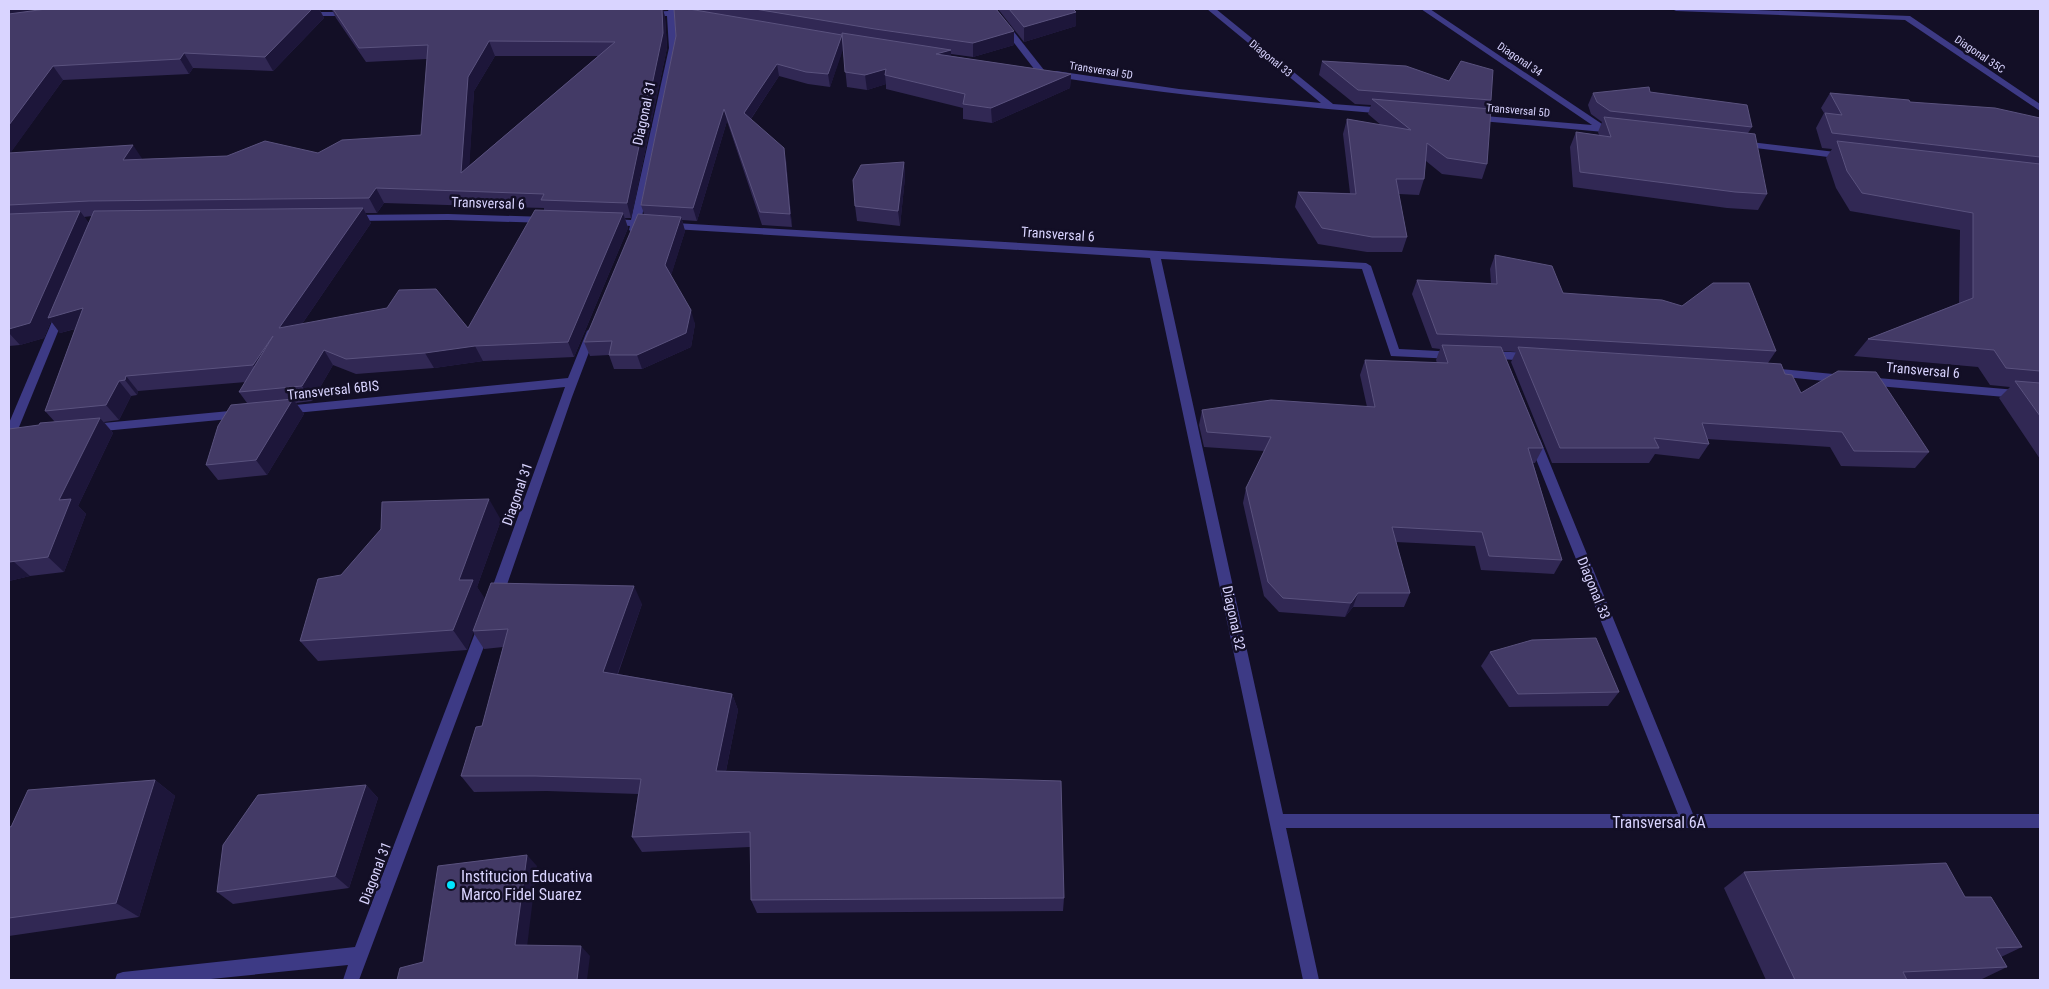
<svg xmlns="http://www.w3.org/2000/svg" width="2049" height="989" font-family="'Roboto Condensed',sans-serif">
  <rect width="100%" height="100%" fill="#130f26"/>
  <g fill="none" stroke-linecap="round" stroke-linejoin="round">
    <!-- minor -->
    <g fill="#3d3a85" fill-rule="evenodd">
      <path d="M669 9H677L676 12 694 17 690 19 675 16 677 48 641 221 1366 263 1371 266 1399 349 1458 352 1460 355 1454 359 1391 356 1362 269 1161 259 1283 814H1678L1528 439 1534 435 1540 439 1693 814H2040V828H1286L1319 980H1303L1150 258 640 227 638 232 634 233 629 230 630 226 605 224V220L609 219 631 220 669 48 667 16H648L644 14 648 12 668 11Z"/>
      <path d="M988 9H996L1044 70V74H1038Z"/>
      <path d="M1207 9H1216L1333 104 1386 108 1390 111 1386 114C1276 105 1165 94 1056 77L1052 74 1056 71 1179 89 1321 103Z"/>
      <path d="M1421 9H1430L1605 126 1615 127 1620 130 1615 133 1470 120 1468 118 1473 115 1592 125Z"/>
      <path d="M1672 9H1732L1910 16 2040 104V111L1905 20 1676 11Z"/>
      <path d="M302 12H350L354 14 350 16H302Z"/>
      <path d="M1742 141 1844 153 1849 156 1844 159 1739 146V142Z"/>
      <path d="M448 214 547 217 552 220 547 223 448 220 352 221 347 218 352 215Z"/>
      <path d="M61 308 66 312 15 437 13 440 9 441V423L56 312Z"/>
      <path d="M592 327 597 331 572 397 502 599 500 603 495 605 490 603 488 599 565 387 285 414 279 410 285 406 568 378 587 331Z"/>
      <path d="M1489 351 1529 353 1535 357 1529 361 1485 358 1483 355Z"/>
      <path d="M1769 368 1844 375 1850 379 1844 383 1765 375 1763 372Z"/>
      <path d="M1866 377 2040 392V400L1866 385 1860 381Z"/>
      <path d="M240 410 246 414 240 418 93 432 87 428 93 424Z"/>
      <path d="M485 619 490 621 492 625 359 980H343L348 965 201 980H115L117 974 123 972 355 947 478 625 480 621Z"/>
    </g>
  </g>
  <!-- wall -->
  <g fill="#312854" fill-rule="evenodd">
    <path d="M9 9H667H663L665 17 667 48 631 218H625L628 228 574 357 483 361 434 368 356 374 333 365 312 401 296 403 304 414 267 475 218 480 206 465 247 403 239 392 246 382 138 391 137 395 131 396 119 420 104 422 113 433 78 506 86 514 64 572 30 576 9 581 39 425 55 422 45 411 75 329 60 333 51 321 44 338 20 345 9 346ZM320 10H332L336 18 366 62 427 59 421 135 318 153 142 159 10 153 63 80 189 74 193 68 273 71 324 18ZM495 56H598L469 166 474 91ZM384 203 544 208V210L468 328 302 324 371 223 365 213H377ZM92 216 89 223 84 217Z"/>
    <path d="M674 9H996L1014 45 973 57 951 54V56L1071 74 1070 88 992 123 963 119V108L886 89V84L867 90 847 87 843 48 830 87 808 84 779 76 751 119 786 160 792 227 762 225 727 121 697 221 682 220 685 231 671 275 695 324 691 347 642 369H614L609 355 590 356 584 342 644 214 641 205 676 36Z"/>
    <path d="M998 9H1073L1076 12V26L1024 42Z"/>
    <path d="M1322 61 1491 100 1488 108 1487 164 1482 179 1442 174 1426 161 1424 179 1419 195 1399 194 1407 237 1402 252H1367L1318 244 1295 207 1298 192 1350 193 1343 134 1347 119 1381 125 1368 114 1371 105 1355 104 1319 75Z"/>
    <path d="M1650 92 1752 127 1748 133 1767 194 1758 210 1727 208 1573 187 1570 147 1576 132 1599 135 1598 132 1602 122 1591 114 1588 105 1593 93Z"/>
    <path d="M1830 93 1910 102 2040 118V459L1999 398 2010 387 1990 385 1978 367 1854 356 1868 339 1959 303 1960 230 1850 211 1836 188 1826 158 1832 149 1822 148 1816 128 1824 113 1821 108Z"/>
    <path d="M904 162 905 177 900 226 857 221 855 206Z"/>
    <path d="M1495 255 1563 293 1776 351 1768 363 1785 374 1801 393 1929 452 1915 468 1841 466 1830 447 1707 439 1709 444 1699 459 1655 454 1649 463H1552L1511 362 1516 352 1503 351 1543 448 1535 463H1533L1562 560 1554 574 1481 570 1475 546 1396 542 1410 593 1404 607H1353L1345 617 1279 612 1264 596 1243 503 1246 488 1264 451 1204 447 1199 425 1202 410 1367 407 1360 375 1365 360 1437 363 1436 360 1440 349 1432 348 1412 294 1417 280 1491 283 1490 269Z"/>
    <path d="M501 520 477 587 485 600 642 604 618 674 732 694 738 710 726 771 1064 898 1063 911 757 913 751 900 750 847 642 852 632 837 638 794 547 791 474 792 461 776 482 726 503 647 484 649 473 632 467 650 318 661 300 641Z"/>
    <path d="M1490 652 1619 692 1608 706 1509 707 1481 666Z"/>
    <path d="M155 780 175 796 139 917 9 936V826L11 827Z"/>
    <path d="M366 785 378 798 349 888 233 904 217 892Z"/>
    <path d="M1744 872 1965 897 2022 947 2001 957 2007 967 1980 980H1766L1724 888Z"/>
  </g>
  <!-- shaded-wall -->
  <g fill="#1d163a">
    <path d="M9 9H82L9 22Z"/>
    <path d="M312 9H319L324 18 273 71 265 57Z"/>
    <path d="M662 9H663L665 17 667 48 631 218 627 203Z"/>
    <path d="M1076 12V26L1024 42V27Z"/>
    <path d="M1014 31V45L973 57V43Z"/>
    <path d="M842 35 844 47 830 87 828 74Z"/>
    <path d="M489 41 495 56 474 91 468 188 461 173 468 77Z"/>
    <path d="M951 50V64L936 54Z"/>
    <path d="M184 53 193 68 189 74 180 59Z"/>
    <path d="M777 64 779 76 746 126 744 113Z"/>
    <path d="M53 66 63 80 9 155V125Z"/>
    <path d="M886 69 885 75 886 84 867 90 865 75Z"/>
    <path d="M1071 74 1070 88 992 123 991 108Z"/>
    <path d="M724 109 727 121 697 221 693 208Z"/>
    <path d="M133 145 143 160H123Z"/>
    <path d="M784 148 786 160 792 227 790 214Z"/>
    <path d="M904 162 905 177 900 226 898 211Z"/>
    <path d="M376 188 384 203 377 213 369 198Z"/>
    <path d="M363 208 371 223 289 343 279 328Z"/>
    <path d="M80 211 91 226 83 308 95 323 60 333 51 321 44 338 20 345 9 333V329Z"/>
    <path d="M623 213 628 228 574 357 568 342Z"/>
    <path d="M681 217 685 231 670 279 665 265Z"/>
    <path d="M691 310 695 324 691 347 642 369 637 355Z"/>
    <path d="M273 336 264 380 253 365Z"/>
    <path d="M475 346 483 361 434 368 425 353Z"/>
    <path d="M324 350 333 365 312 401 302 386Z"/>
    <path d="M126 376 138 391 137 395 125 380Z"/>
    <path d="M119 381 131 396 119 420 106 405Z"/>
    <path d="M293 399 304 414 267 475 256 460Z"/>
    <path d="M100 418 113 433 78 506 86 514 64 572 48 557 59 500Z"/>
    <path d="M489 499 501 520 477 587 486 600 467 650 453 630 459 580Z"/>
    <path d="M13 561 30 576 9 581V562Z"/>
    <path d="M634 586 642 604 612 689 603 672Z"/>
    <path d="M1358 593 1353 607 1345 617 1351 603Z"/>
    <path d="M732 694 738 710 723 786 716 771Z"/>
    <path d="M155 780 175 796 139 917 116 903Z"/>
    <path d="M366 785 378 798 349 888 335 876Z"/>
    <path d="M527 855 537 866 526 955 515 945Z"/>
    <path d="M581 946 590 956 587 980H577Z"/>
  </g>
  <!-- building -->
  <g fill="#433a66" stroke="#5a527e" fill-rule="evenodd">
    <path d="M46 9H312L265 57 184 53 180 59 53 66 9 125V14Z"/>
    <path d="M333 9H662L663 33 627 203 541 200 544 194 376 188 369 198 89 201 9 205V153L133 145 123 160 227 156 265 141 318 153 342 140 421 135 428 45 359 48ZM489 41 615 42 461 173 468 77Z"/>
    <path d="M674 9H689L842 35 828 74 806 72 777 64 744 113 784 148 790 214 760 212 724 109 693 208 641 205 676 36Z"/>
    <path d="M755 9H996L1014 31 973 43 875 29Z"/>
    <path d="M1009 9H1073L1076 12 1024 27Z"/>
    <path d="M842 33 951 50 936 54 1071 74 991 108 963 104 965 94 885 75 886 69 865 75 845 72Z"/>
    <path d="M1322 61 1406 66 1449 81 1461 61 1493 70 1491 100 1358 90Z"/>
    <path d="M1649 87 1650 92 1747 105 1752 127 1610 111 1597 102 1593 93Z"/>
    <path d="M1830 93 1909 100 1910 102 1995 108 2040 118V157L1832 133 1825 113 1842 115Z"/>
    <path d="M1372 99 1491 109 1487 164 1447 158 1427 143 1424 179H1396L1407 237H1372L1322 228 1298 192 1356 194 1347 119 1411 130Z"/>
    <path d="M1604 117 1755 134 1767 194 1735 192 1580 172 1576 132 1611 137Z"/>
    <path d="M1837 141 2040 164V371L2006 368 1994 350 1868 339 1973 298V213L1862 193 1847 171Z"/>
    <path d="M904 162 898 211 855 206 853 180 861 165Z"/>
    <path d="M363 208 279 328 387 308 399 290 436 289 468 328 535 210 623 213 568 342 475 346 425 353 346 359 324 350 302 386 239 392 273 336 253 365 126 376 125 380 119 381 106 405 45 411 83 308 48 318 94 211Z"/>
    <path d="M80 211 30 323 9 329V214Z"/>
    <path d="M638 214 681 217 665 265 691 310 686 333 637 355H609L612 341 584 342Z"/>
    <path d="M1495 255 1552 266 1563 293 1662 300 1682 306 1713 283H1749L1776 351 1567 339 1437 334 1417 280 1497 284Z"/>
    <path d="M1442 345 1501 347 1543 448H1528L1562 560 1489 556 1482 532 1392 527 1410 593H1358L1351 603 1283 598 1268 582 1246 488 1271 437 1207 432 1202 410 1271 400 1375 407 1365 360 1448 363Z"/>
    <path d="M1518 347 1781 364 1785 374 1792 375 1801 393 1838 371 1876 372 1929 452 1854 451 1842 432 1702 423 1709 444 1654 438 1659 448H1560Z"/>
    <path d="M2015 381 2040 383V416Z"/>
    <path d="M293 399 256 460 206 465 218 426 231 405Z"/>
    <path d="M100 418 59 500 71 499 48 557 9 562V429L39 425 40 423Z"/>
    <path d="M489 499 459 580H473L453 630 300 641 318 579 341 575 381 529 382 502Z"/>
    <path d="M491 583 634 586 603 672 732 694 716 771 1061 781 1064 898 751 900 750 832 632 837 641 779 535 776H461L476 727 482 726 508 629 473 631Z"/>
    <path d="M1596 638 1619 692 1518 694 1490 652 1532 640Z"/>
    <path d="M155 780 116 903 9 918V826L11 827 28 790Z"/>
    <path d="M366 785 335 876 217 892 223 845 258 795Z"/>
    <path d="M527 855 515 945 581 946 577 980H397L400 968 423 962 438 866Z"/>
    <path d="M1946 863 1965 897H1991L2022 947 1996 948 2007 967 1903 972 1907 980H1795L1744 872Z"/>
  </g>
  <!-- markers -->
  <circle fill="#00e5ff" stroke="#130f26" stroke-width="2" cx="451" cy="885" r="5"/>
  <g text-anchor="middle" stroke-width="5" stroke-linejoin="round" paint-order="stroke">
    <!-- far-street labels -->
    <g font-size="11" fill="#d9d4ff" stroke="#130f26">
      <text transform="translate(1980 54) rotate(34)" y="4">Diagonal 35C</text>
      <text transform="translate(1271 58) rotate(39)" y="4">Diagonal 33</text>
      <text transform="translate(1520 59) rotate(34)" y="4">Diagonal 34</text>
      <text transform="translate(1101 70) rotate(9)" y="4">Transversal 5D</text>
      <text transform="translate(1518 110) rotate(5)" y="4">Transversal 5D</text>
    </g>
    <!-- street labels -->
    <g font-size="14" fill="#d9d4ff" stroke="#130f26">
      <text transform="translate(644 113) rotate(-78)" y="5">Diagonal 31</text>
      <text transform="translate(488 203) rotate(2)" y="5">Transversal 6</text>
      <text transform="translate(1058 234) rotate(4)" y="5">Transversal 6</text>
      <text transform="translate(1923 370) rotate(5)" y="5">Transversal 6</text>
      <text transform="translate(333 390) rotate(-6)" y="5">Transversal 6BIS</text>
      <text transform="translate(517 494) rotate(-71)" y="5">Diagonal 31</text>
      <text transform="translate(1594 588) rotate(68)" y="5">Diagonal 33</text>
      <text transform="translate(1234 618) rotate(78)" y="5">Diagonal 32</text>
      <text transform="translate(375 873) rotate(-69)" y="5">Diagonal 31</text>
    </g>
    <!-- near-street labels -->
    <g font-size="16" fill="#d9d4ff" stroke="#130f26">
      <text x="1659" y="828">Transversal 6A</text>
    </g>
    <!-- near-poi labels -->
    <g font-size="16" fill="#d9d4ff" stroke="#130f26" text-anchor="start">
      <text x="461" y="882">Institucion Educativa<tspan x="461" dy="18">Marco Fidel Suarez</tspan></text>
    </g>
  </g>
  <!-- border -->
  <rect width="2049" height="989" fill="none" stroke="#d9d4ff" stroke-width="20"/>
</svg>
